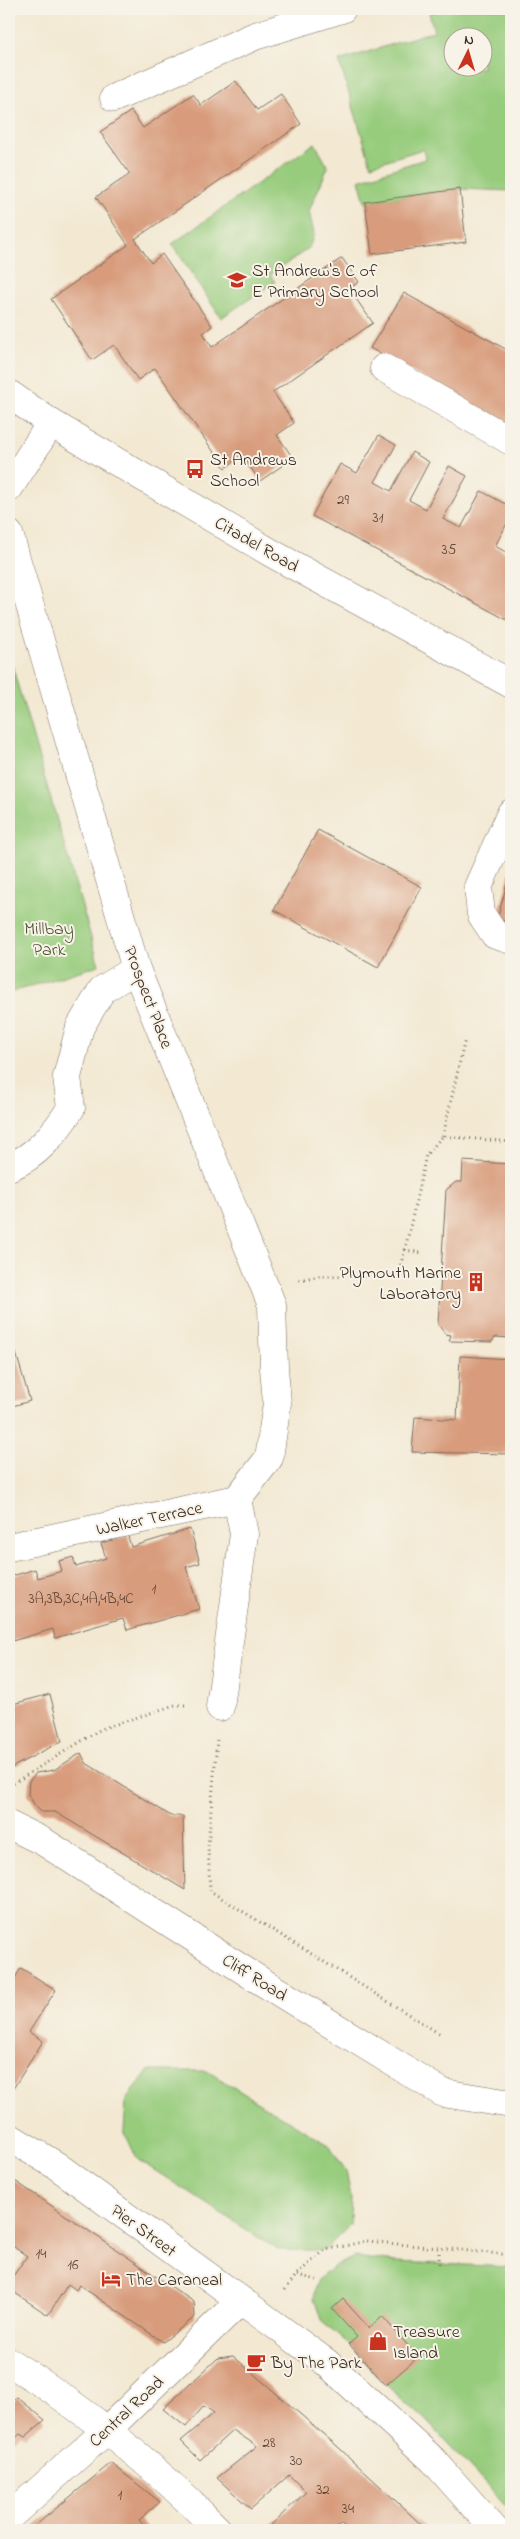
<svg xmlns="http://www.w3.org/2000/svg" width="520" height="2539" font-family="'Indie Flower',sans-serif">
  <rect width="100%" height="100%" fill="#f7f3e8"/>
  <filter id="ink" filterUnits="userSpaceOnUse"><feTurbulence type="fractalNoise" baseFrequency=".02" numOctaves="2"/><feDisplacementMap in="SourceGraphic" scale="10" xChannelSelector="R" yChannelSelector="G"/><feConvolveMatrix kernelMatrix="1 2 1 2 8 2 1 2 1" color-interpolation-filters="sRGB"/></filter>
  <filter id="wash" filterUnits="userSpaceOnUse"><feTurbulence type="fractalNoise" baseFrequency=".0096" numOctaves="4" result="noise"/><feDisplacementMap in="SourceGraphic" scale="20" xChannelSelector="R" yChannelSelector="G"/><feGaussianBlur stdDeviation="1.12" result="paint"/><feColorMatrix in="noise" values="0 0 0 0 0 0 0 0 0 0 0 0 0 0 0 0 0 1.4 0 .05"/><feComposite in="paint" operator="in"/></filter>
  <g filter="url(#wash)">
    <rect width="100%" height="100%" fill="#f3e9d3"/>
    <!-- green -->
    <g fill="#97cc7d" stroke="#697b4e" fill-rule="evenodd">
      <path d="M444 9H511V191L460 189 365 202 359 180 425 159 423 149 371 165 339 61 434 31 429 13ZM452 38H482V68H452Z"/>
      <path d="M315 143 328 167 309 211 314 234 309 248 270 275 275 282 221 318 172 244Z"/>
      <path d="M9 655 99 965 9 993Z"/>
      <path d="M148 2071H207L330 2146 346 2171 351 2197 350 2225 325 2250H278L137 2159 124 2131 126 2099Z"/>
      <path d="M355 2257 396 2262 511 2267V2512L429 2423 386 2385 349 2344 321 2320 314 2298 317 2280 336 2265Z"/>
    </g>
    <g id="blocks">
      <!-- building -->
      <g fill="#d89c7d">
        <path d="M236 81 257 110 281 94 301 124 135 239 151 263 162 254 212 326 203 333 212 347 342 258 359 282 349 289 373 323 273 392 294 423 277 435 293 458 260 481 242 456 225 468 155 368 138 380 114 345 92 360 51 299 128 245 96 197 130 174 100 132 131 111 143 128 193 94 201 105Z"/>
        <path d="M460 189 466 242 372 254 365 202Z"/>
        <path d="M404 293 511 352V427L370 348Z"/>
        <path d="M379 435 396 445 375 482 391 491 412 452 429 462 409 500 426 509 449 466 467 476 443 519 461 528 481 491 511 507V516L495 546 511 555V622L312 516 340 464 357 473Z"/>
        <path d="M318 830 422 887 378 967 274 910Z"/>
        <path d="M511 869V921L497 920Z"/>
        <path d="M463 1161 511 1164V1338L495 1337 492 1342 449 1341 451 1335 445 1334 438 1324 446 1190 456 1182H462Z"/>
        <path d="M9 1329 30 1401 9 1407Z"/>
        <path d="M460 1356 511 1359V1454L412 1452 415 1417 457 1420Z"/>
        <path d="M190 1529 200 1563 186 1567 199 1609 127 1630 123 1618 55 1638 53 1629 9 1642V1577L35 1569 38 1578 62 1571 59 1561 73 1557 76 1567 106 1558 101 1543 128 1536 131 1547Z"/>
        <path d="M50 1694 62 1741 9 1769V1705Z"/>
        <path d="M81 1753 86 1763 171 1816H183L185 1890 55 1812H41L34 1804 28 1794 29 1781 36 1773 54 1770Z"/>
        <path d="M21 1968 56 1990 29 2032 43 2041 11 2092 9 2091V1988Z"/>
        <path d="M9 2177 194 2302 195 2317 163 2342 79 2285 76 2290 68 2284 48 2315 9 2289V2282L27 2256 11 2245 9 2249Z"/>
        <path d="M343 2299 369 2328 382 2316 418 2357 386 2385 349 2344 357 2337 332 2309Z"/>
        <path d="M233 2356 337 2446 427 2530H350L341 2524 335 2530H277L271 2525 306 2492 289 2475 251 2509 217 2478 257 2446 233 2430 200 2460 181 2441 214 2413 204 2406 186 2427 163 2409 218 2358Z"/>
        <path d="M17 2397 45 2420 25 2437 20 2434 10 2443 9 2405Z"/>
        <path d="M111 2463 160 2502 139 2520 148 2530H30Z"/>
      </g>
    </g>
  </g>
  <g filter="url(#ink)">
    <use href="#blocks" fill-opacity="0" stroke="#7b6d5d" stroke-width="1"/>
    <g fill="none" stroke-linecap="round" stroke-linejoin="round">
      <!-- minor casing -->
      <g stroke="#7b6d5d" stroke-width="29">
        <g id="minor">
          <path d="M114 98 255 36 342 9"/>
          <path d="M384 368 511 441"/>
          <path d="M9 394 51 423 273 554 511 684"/>
          <path d="M9 488 51 423"/>
          <path d="M9 534 136 969 272 1305 274 1368 277 1403 269 1458 237 1499 9 1547"/>
          <path d="M511 813 478 887 481 914 495 935 511 940"/>
          <path d="M9 1167C37 1156 55 1133 71 1108L67 1077 80 1027 102 990 136 969"/>
          <path d="M220 1707 244 1534 237 1499"/>
          <path d="M9 1825 44 1842 256 1978 443 2093 511 2104"/>
          <path d="M9 2137 57 2166 327 2363 433 2460 495 2530"/>
          <path d="M9 2362C87 2410 154 2465 218 2530"/>
          <path d="M9 2517 108 2429 240 2301"/>
        </g>
      </g>
      <!-- path -->
      <g stroke="#7b6d5d" stroke-width="3" stroke-dasharray="1 4" stroke-linecap="butt">
        <path d="M443 1136 465 1039"/>
        <path d="M405 1250 426 1155 443 1136 511 1142"/>
        <path d="M299 1280 319 1276H397L405 1250 424 1253"/>
        <path d="M217 1740 208 1846 210 1891 440 2034"/>
        <path d="M9 1786 101 1729 175 1705H185"/>
        <path d="M439 2264V2250"/>
        <path d="M297 2275 317 2280"/>
        <path d="M285 2290 297 2274 325 2250 367 2241 511 2255"/>
      </g>
      <!-- minor -->
      <use href="#minor" stroke="#fff" stroke-width="28"/>
    </g>
  </g>
  <!-- icons -->
  <defs>
    <g id="school-bare" transform="scale(1.5)"><path d="M0-5L7-2L0 1L-7-2ZM-4 1L0 2.5L4 1V4Q0 6-4 4Z" fill="#c8321e" stroke="#f7f3e8" stroke-width="2.5" paint-order="stroke"/></g>
    <g id="bus-bare" transform="scale(1.5)"><path d="M-5-6H5V4H4V6H2V4H-2V6H-4V4H-5ZM-3.5-4V0h7V-4ZM-3.5 1.2v1.5H-2V1.2ZM2 1.2v1.5H3.5V1.2Z" fill="#c8321e" stroke="#f7f3e8" stroke-width="2.5" paint-order="stroke"/></g>
    <g id="building-bare" transform="scale(1.5)"><path d="M-4-6H4V6H1V3H-1V6H-4ZM-2.5-4.3h1.7v1.8h-1.7ZM.8-4.3h1.7v1.8H.8ZM-2.5-1h1.7V.8h-1.7ZM.8-1h1.7V.8H.8Z" fill="#c8321e" stroke="#f7f3e8" stroke-width="2.5" paint-order="stroke"/></g>
    <g id="hotel-bare" transform="scale(1.5)"><path d="M-6-4.5h1.5V1H6V5H4.5V3h-9V5H-6ZM-4 0a1.8 1.8 0 1 1 3.6 0ZM.5 0V-2.5h3Q6-2.5 6 0Z" fill="#c8321e" stroke="#f7f3e8" stroke-width="2.5" paint-order="stroke"/></g>
    <g id="shop-bare" transform="scale(1.5)"><path d="M-5-2.5h2.3a2.7 3.5 0 0 1 5.4 0H5L5.5 6h-11ZM-1.5-2.5h3a1.5 2.3 0 0 0-3 0Z" fill="#c8321e" stroke="#f7f3e8" stroke-width="2.5" paint-order="stroke"/></g>
    <g id="cafe-bare" transform="scale(1.5)"><path d="M-5.5-4.5H6V0H3Q3 3.5 0 3.5H-2.5Q-5.5 3.5-5.5 0ZM3-3.2v2h1.7v-2ZM-6 4.5H4V6H-6Z" fill="#c8321e" stroke="#f7f3e8" stroke-width="2.5" paint-order="stroke"/></g>
  </defs>
  <g fill-rule="evenodd">
    <use href="#school-bare" x="237" y="280"/>
    <use href="#bus-bare" x="195" y="469"/>
    <use href="#building-bare" x="476" y="1282"/>
    <use href="#hotel-bare" x="111" y="2279"/>
    <use href="#shop-bare" x="378" y="2341"/>
    <use href="#cafe-bare" x="256" y="2362"/>
  </g>
  <g text-anchor="middle" stroke-width="4" stroke-linejoin="round" paint-order="stroke">
    <!-- number labels -->
    <g font-size="15" fill="#624636">
      <text x="343" y="504">29</text>
      <text x="378" y="522">31</text>
      <text x="449" y="554">35</text>
      <text x="154" y="1593">1</text>
      <text x="81" y="1603">3A,3B,3C,4A,4B,4C</text>
      <text x="41" y="2258">14</text>
      <text x="73" y="2269">16</text>
      <text x="269" y="2447">28</text>
      <text x="296" y="2465">30</text>
      <text x="323" y="2494">32</text>
      <text x="120" y="2499">1</text>
      <text x="348" y="2513">34</text>
    </g>
    <!-- poi labels -->
    <g font-size="18" fill="#3b2a1e" stroke="#f7f3e8" text-anchor="start">
      <text x="252" y="276">St Andrew's C of<tspan x="252" dy="21">E Primary School</tspan></text>
      <text x="210" y="465">St Andrews<tspan x="210" dy="21">School</tspan></text>
      <text x="461" y="1278" text-anchor="end">Plymouth Marine<tspan x="461" dy="21">Laboratory</tspan></text>
      <text x="126" y="2285">The Caraneal</text>
      <text x="393" y="2337">Treasure<tspan x="393" dy="21">Island</tspan></text>
      <text x="271" y="2368">By The Park</text>
    </g>
    <!-- street labels -->
    <g font-size="18" fill="#3b2a1e" stroke="#f7f3e8">
      <text transform="translate(257 544) rotate(30)" y="6">Citadel Road</text>
      <text transform="translate(149 997) rotate(69)" y="6">Prospect Place</text>
      <text transform="translate(149 1518) rotate(-12)" y="6">Walker Terrace</text>
      <text transform="translate(255 1977) rotate(32)" y="6">Cliff Road</text>
      <text transform="translate(144 2230) rotate(36)" y="6">Pier Street</text>
      <text transform="translate(126 2411) rotate(-43)" y="6">Central Road</text>
    </g>
    <!-- park labels -->
    <g font-size="18" fill="#525236" stroke="#f7f3e8">
      <text x="49" y="934">Millbay<tspan x="49" dy="21">Park</tspan></text>
    </g>
  </g>
  <!-- margin -->
  <rect width="520" height="2539" fill="none" stroke="#f7f3e8" stroke-width="30"/>
  <!-- north arrow -->
  <g transform="translate(468 52) rotate(5)"><circle r="24" fill="#f7f3e8" stroke="#aca397"/>
  <path d="M0-4L9 19L0 12L-9 19Z" fill="#c8321e"/>
  <text y="-8" font-size="14" font-weight="bold" text-anchor="middle" fill="#3b2a1e">N</text>
  </g>
</svg>
